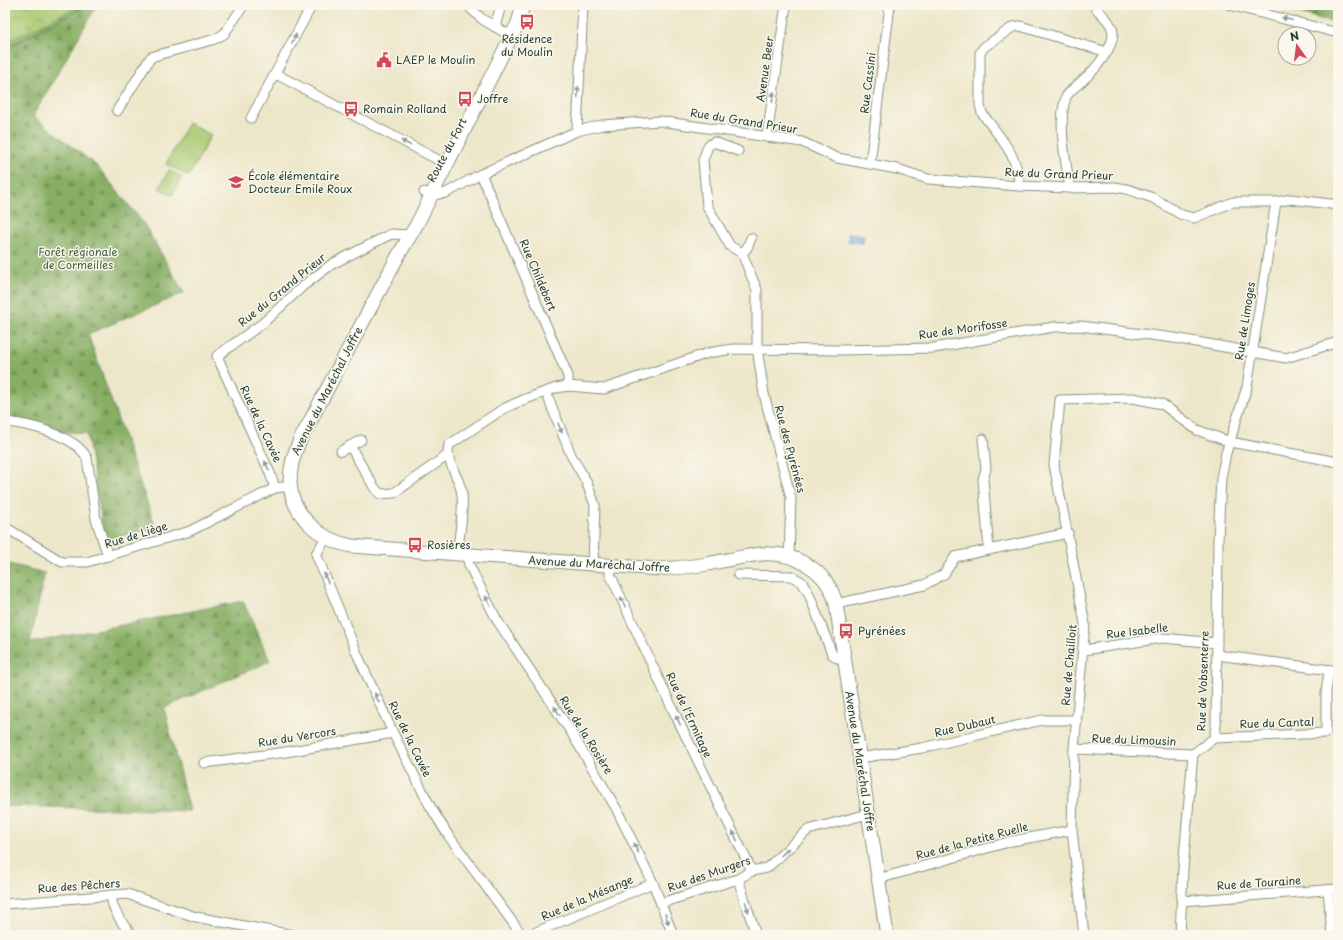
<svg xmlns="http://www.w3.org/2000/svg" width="1343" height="940" font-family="'Playpen Sans',sans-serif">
  <defs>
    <pattern id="forest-firs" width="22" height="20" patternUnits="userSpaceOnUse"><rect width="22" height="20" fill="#87ae64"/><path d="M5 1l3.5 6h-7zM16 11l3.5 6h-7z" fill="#6e8f53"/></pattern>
    <pattern id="park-tufts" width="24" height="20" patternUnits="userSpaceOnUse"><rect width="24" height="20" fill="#aaca72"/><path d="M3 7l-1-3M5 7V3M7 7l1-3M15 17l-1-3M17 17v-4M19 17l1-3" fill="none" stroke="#8aa55e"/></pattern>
    <pattern id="water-rules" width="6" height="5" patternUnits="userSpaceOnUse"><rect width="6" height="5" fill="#87b8f3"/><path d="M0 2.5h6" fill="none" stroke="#6e97c6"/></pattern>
  </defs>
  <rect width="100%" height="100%" fill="#fbf7ec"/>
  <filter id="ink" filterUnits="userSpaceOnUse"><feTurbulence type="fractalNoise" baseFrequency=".025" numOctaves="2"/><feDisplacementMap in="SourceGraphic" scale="8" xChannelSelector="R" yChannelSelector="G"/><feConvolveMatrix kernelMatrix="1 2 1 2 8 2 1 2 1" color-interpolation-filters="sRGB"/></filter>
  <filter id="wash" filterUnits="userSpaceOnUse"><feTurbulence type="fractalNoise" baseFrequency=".012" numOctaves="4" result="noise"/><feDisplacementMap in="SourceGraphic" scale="16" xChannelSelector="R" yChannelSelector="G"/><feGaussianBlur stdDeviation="0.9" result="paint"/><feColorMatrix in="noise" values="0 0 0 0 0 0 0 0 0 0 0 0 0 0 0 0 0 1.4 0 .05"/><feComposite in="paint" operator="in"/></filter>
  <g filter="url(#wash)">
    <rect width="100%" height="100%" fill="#ede7ca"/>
    <!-- forest -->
    <g fill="url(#forest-firs)" stroke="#53764c">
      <path d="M5 5H87L5 48Z"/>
      <path d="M89 5H97L33 116 97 166 144 224 184 293 88 334 156 528 105 540 87 434 5 424V49Z"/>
      <path d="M1273 5H1338V24Z"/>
      <path d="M5 563 45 573 30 643 243 601 270 661 164 708 189 811 5 806Z"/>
    </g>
    <!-- park -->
    <path fill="url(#park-tufts)" stroke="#648453" d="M5 5H81L5 43Z"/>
    <!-- pitch -->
    <g fill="#aaca72" stroke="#648453">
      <path d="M188 123 211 135 189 176 166 164Z"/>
      <path d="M169 170 182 177 172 195 159 188Z"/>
    </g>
    <!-- water -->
    <path fill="url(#water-rules)" stroke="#537a94" d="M849 233 864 235 863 243 848 241Z"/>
  </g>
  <g filter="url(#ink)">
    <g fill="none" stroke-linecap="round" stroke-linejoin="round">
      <!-- street casing -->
      <g stroke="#86927f" stroke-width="11">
        <g id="street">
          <path d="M467 5 482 19 511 36"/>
          <path d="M1230 5 1338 33"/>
          <path d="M495 27 501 5"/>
          <path d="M276 74 442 162 444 165 443 172"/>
          <path d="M117 111 151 57 215 39 224 34 244 5"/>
          <path d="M251 118 312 5"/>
          <path d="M577 131 583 5"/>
          <path d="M767 136 786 5"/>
          <path d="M738 151 714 142 708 146 703 160 707 206 730 246 742 253 757 290V348L764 394 791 498 789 557"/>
          <path d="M870 164 890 5"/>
          <path d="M481 174 568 376V386"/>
          <path d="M1019 186C1019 155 999 137 982 113L980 105V53L984 47 1013 27 1020 26 1107 52"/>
          <path d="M1070 188C1066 162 1057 123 1066 97 1069 91 1078 85 1083 80 1094 71 1120 42 1111 26 1107 18 1099 12 1093 5"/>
          <path d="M424 192 432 195 446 193 481 174 577 131 602 125 660 121 802 142 837 158 897 169 928 179 1019 186 1070 188 1114 187 1127 189 1153 198 1182 215 1194 218 1233 202H1276L1291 199 1338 205"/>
          <path d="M742 253 747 248 751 238"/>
          <path d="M546 392 571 455 586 481 595 505 593 565"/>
          <path d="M5 422C29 424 75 435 87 458L96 519 108 556"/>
          <path d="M983 439 986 469 983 479 989 550"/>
          <path d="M350 446 374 487 380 494 394 493 448 455"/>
          <path d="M341 451 361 440"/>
          <path d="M290 486 275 488 270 473 217 356 263 323 303 286 332 264 391 234 410 235"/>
          <path d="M5 527 62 562H87L190 531 275 488"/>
          <path d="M326 538 316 554 358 656 393 733 430 806 448 835 522 935"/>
          <path d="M457 555C459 536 464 513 462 495 461 478 444 461 449 445L503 409 523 400 556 388 568 386 604 389 708 353 733 349 841 350 934 348 1054 327 1080 326 1174 338 1286 358 1338 342"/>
          <path d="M467 555 469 565 497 620 571 732 616 808 653 883 673 935"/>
          <path d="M611 566 610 574 673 710 752 871"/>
          <path d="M738 575 791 576 802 582 809 594 832 654 837 658H845"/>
          <path d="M836 604 924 585 944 574 955 557 1068 533"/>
          <path d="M1084 650 1162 638 1217 643"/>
          <path d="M1217 655 1338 671"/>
          <path d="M1214 738 1326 733V693L1329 670"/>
          <path d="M1074 749 1193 754"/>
          <path d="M860 758 922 748 1042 720H1076"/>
          <path d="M204 763 286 752 393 733"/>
          <path d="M738 879 756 935"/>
          <path d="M878 879 1012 841 1072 830"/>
          <path d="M1328 890 1332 935"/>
          <path d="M111 895C112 910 122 924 132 935"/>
          <path d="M1182 901 1338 889"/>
          <path d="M661 903 738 879 752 871 767 868 808 830 868 814"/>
          <path d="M5 904 127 894 196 917 293 935"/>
          <path d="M529 935 653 883"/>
          <path d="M1084 935 1072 830 1074 749 1085 624 1054 465 1060 400 1133 398 1162 404 1197 430 1230 442 1338 462"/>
          <path d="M1180 935 1183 869 1193 754 1214 738 1216 727 1218 539 1221 478 1226 453 1247 387 1276 202"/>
        </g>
      </g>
      <!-- secondary casing -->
      <g stroke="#86927f" stroke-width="15">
        <path id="secondary" d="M523 5 518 23 417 224 398 256 300 440C294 453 290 467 290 482 291 515 321 541 352 546L658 569C675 568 691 567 707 564 725 561 743 556 762 554 795 552 828 570 836 604L887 935"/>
      </g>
      <!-- street -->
      <use href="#street" stroke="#fff" stroke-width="9"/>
      <!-- secondary -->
      <use href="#secondary" stroke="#fff" stroke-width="13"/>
    </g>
    <!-- one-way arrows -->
    <defs><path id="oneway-solid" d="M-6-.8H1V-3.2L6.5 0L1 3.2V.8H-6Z"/></defs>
    <g fill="#8f9e9a">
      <use href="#oneway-solid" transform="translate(1287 19) rotate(-165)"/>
      <use href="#oneway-solid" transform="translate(294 39) rotate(-62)"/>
      <use href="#oneway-solid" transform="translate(578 92) rotate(-87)"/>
      <use href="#oneway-solid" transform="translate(773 97) rotate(-82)"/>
      <use href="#oneway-solid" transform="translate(406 143) rotate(-152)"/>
      <use href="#oneway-solid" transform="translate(560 428) rotate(68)"/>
      <use href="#oneway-solid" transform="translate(267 466) rotate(-115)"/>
      <use href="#oneway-solid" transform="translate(326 578) rotate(-113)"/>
      <use href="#oneway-solid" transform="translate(488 601) rotate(-118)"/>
      <use href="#oneway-solid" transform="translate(623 602) rotate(-115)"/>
      <use href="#oneway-solid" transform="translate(377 698) rotate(-114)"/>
      <use href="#oneway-solid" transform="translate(557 711) rotate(-124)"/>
      <use href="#oneway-solid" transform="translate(678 720) rotate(-116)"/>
      <use href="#oneway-solid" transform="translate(735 836) rotate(-116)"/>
      <use href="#oneway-solid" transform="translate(636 848) rotate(-116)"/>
      <use href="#oneway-solid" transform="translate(785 852) rotate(-43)"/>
      <use href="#oneway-solid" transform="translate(747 907) rotate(74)"/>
      <use href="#oneway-solid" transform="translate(667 919) rotate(71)"/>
    </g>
  </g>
  <!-- icons -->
  <defs>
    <g id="bus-bare" transform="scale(1.2)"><path d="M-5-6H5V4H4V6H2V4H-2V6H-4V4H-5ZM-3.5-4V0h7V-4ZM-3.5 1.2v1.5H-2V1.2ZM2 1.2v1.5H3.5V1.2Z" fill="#d1495b" stroke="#fbf7ec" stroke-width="2.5" paint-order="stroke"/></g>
    <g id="civic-bare" transform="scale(1.2)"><path d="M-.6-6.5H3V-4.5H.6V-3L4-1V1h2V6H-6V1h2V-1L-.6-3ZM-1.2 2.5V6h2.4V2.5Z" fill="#d1495b" stroke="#fbf7ec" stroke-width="2.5" paint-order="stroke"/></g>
    <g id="school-bare" transform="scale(1.2)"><path d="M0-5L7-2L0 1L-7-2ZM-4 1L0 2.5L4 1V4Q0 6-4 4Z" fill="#d1495b" stroke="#fbf7ec" stroke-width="2.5" paint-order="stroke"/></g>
  </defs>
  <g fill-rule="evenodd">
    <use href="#bus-bare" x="527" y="22"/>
    <use href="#civic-bare" x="384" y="60"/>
    <use href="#bus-bare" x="465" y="99"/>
    <use href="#bus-bare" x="351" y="109"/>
    <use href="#school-bare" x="236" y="182"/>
    <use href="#bus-bare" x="415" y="545"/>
    <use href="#bus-bare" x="846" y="631"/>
  </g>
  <g text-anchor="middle" stroke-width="3" stroke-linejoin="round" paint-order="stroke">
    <!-- poi labels -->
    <g font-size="11" fill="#1f3d34" stroke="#fbf7ec" text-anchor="start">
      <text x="527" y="43" text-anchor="middle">Résidence<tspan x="527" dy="13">du Moulin</tspan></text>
      <text x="396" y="64">LAEP le Moulin</text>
      <text x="477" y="103">Joffre</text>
      <text x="363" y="113">Romain Rolland</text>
      <text x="248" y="180">École élémentaire<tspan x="248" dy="13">Docteur Emile Roux</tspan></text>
      <text x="427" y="549">Rosières</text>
      <text x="858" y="635">Pyrénées</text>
    </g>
    <!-- street labels -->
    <g font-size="11" fill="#1f3d34" stroke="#fbf7ec">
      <text transform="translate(765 69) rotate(-82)" y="4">Avenue Beer</text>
      <text transform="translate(868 83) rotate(-83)" y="4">Rue Cassini</text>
      <text transform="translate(744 121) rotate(9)" y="4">Rue du Grand Prieur</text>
      <text transform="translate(447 150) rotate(-62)" y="4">Route du Fort</text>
      <text transform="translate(1059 174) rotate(2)" y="4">Rue du Grand Prieur</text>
      <text transform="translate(538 275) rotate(67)" y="4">Rue Childebert</text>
      <text transform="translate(282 290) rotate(-39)" y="4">Rue du Grand Prieur</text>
      <text transform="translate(1245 321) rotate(-81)" y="4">Rue de Limoges</text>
      <text transform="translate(963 329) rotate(-8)" y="4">Rue de Morifosse</text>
      <text transform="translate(327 391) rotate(-63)" y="4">Avenue du Maréchal Joffre</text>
      <text transform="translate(261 424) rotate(65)" y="4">Rue de la Cavée</text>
      <text transform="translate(790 449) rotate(75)" y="4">Rue des Pyrénées</text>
      <text transform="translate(136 535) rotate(-17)" y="4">Rue de Liège</text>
      <text transform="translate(599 564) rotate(3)" y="4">Avenue du Maréchal Joffre</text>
      <text transform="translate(1137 631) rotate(-7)" y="4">Rue Isabelle</text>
      <text transform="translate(1069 665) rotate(-85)" y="4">Rue de Chailloit</text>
      <text transform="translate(1203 681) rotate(-88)" y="4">Rue de Vobsenterre</text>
      <text transform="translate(689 715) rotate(65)" y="4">Rue de l'Ermitage</text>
      <text transform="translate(1277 723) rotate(-2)" y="4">Rue du Cantal</text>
      <text transform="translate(965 726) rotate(-13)" y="4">Rue Dubaut</text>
      <text transform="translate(586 735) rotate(58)" y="4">Rue de la Rosière</text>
      <text transform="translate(297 737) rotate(-9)" y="4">Rue du Vercors</text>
      <text transform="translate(410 739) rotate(64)" y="4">Rue de la Cavée</text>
      <text transform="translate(1134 740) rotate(2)" y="4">Rue du Limousin</text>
      <text transform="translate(860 761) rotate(81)" y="4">Avenue du Maréchal Joffre</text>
      <text transform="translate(972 841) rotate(-15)" y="4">Rue de la Petite Ruelle</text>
      <text transform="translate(709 874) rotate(-19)" y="4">Rue des Murgers</text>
      <text transform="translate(1259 883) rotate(-4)" y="4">Rue de Touraine</text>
      <text transform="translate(79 886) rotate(-4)" y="4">Rue des Pêchers</text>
      <text transform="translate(587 898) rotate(-23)" y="4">Rue de la Mésange</text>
    </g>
    <!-- park labels -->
    <g font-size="11" fill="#426044" stroke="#fbf7ec">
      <text x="78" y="256">Forêt régionale<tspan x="78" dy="13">de Cormeilles</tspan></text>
    </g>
  </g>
  <!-- margin -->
  <rect width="1343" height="940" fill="none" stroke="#fbf7ec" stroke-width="20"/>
  <!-- north arrow -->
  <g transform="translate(1297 46) rotate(346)"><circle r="19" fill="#fbf7ec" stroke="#a3ada2"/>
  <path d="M0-3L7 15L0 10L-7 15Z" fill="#d1495b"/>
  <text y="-6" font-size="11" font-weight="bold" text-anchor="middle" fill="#1f3d34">N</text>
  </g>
</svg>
